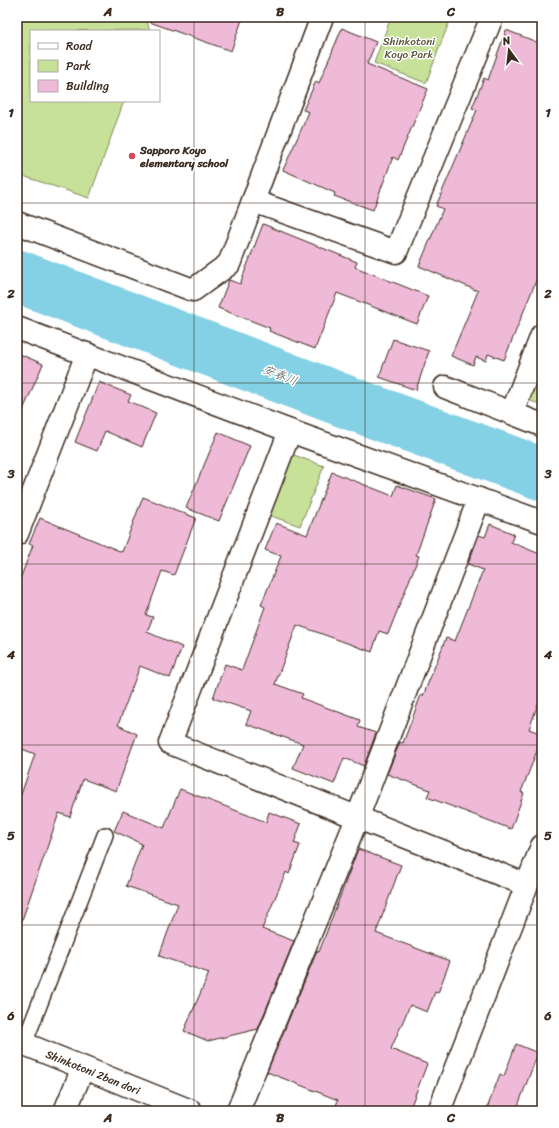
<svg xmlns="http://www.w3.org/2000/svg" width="559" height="1128" font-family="Sriracha,'Klee One',sans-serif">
  <rect width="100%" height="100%" fill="#fff"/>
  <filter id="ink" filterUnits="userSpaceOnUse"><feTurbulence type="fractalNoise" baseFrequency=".025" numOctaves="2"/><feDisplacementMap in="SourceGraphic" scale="8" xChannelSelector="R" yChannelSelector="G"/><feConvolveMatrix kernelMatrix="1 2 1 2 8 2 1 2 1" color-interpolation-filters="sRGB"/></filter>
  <g filter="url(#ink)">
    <!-- green -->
    <g fill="#c7e198" stroke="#81865b">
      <path d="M17 17H145L150 30 31 31V101H124L89 198 17 174Z"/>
      <path d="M391 17H451L426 83 374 63Z"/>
      <path d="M542 364V405L528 400Z"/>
      <path d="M291 454 324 466 300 526 268 515Z"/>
    </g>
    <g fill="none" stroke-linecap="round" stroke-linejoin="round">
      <!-- river -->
      <path stroke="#84d0e4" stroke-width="53" d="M17 276 347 402 542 474"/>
    </g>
    <!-- building -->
    <g fill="#eebad7" stroke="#3b2a1e">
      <path d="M145 17H243L231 51 144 20Z"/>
      <path d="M342 28 376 42 367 64 428 89 398 160 393 157 373 210 334 196 335 193 283 170 309 112 303 110 316 81 319 83Z"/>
      <path d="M506 30 542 44V266L504 360 488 354 486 361 476 357 473 365 451 356 478 291 419 266 443 209 436 206 477 110 472 108 484 78 488 80Z"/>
      <path d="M263 224 357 262 355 267 428 296 417 324 337 293 315 349 269 331 270 328 218 308 229 280 240 284Z"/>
      <path d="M393 339 429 351 416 390 379 377Z"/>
      <path d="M17 353 43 364 17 424Z"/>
      <path d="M99 382 131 395 128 401 156 413 142 447 105 431 97 451 75 442Z"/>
      <path d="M218 432 250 446 219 521 186 508Z"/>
      <path d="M332 472 393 496 397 485 436 499 416 555 419 556 388 634 379 631 372 652 297 625 275 684 303 694 301 698 360 720 358 727 376 733 364 766 344 758 334 784 293 768 303 744 246 724 251 711 213 698 225 664 242 670 265 607 261 605 281 556 265 550 276 523 307 535Z"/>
      <path d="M143 497 196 518 174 575 162 571 146 615 153 617 147 632 182 647 170 678 140 666 118 725 137 734 116 791 83 779 70 817 59 813 21 923H17V806L35 754 17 747V587L33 545 29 544 40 518 122 552Z"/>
      <path d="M490 524 514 534 511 542 542 555V693L529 729 542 734V738L521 792 524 793 511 829 427 797 430 790 387 774 400 742 403 743 421 695 423 696 446 638 455 641 483 570 468 564 479 535 485 537Z"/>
      <path d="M180 789 266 822 269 812 301 824 294 843 300 845 289 874 286 872 262 929 294 941 258 1029 208 1041 184 1031 209 973 159 956 178 904 126 886 142 844 114 831 123 811 164 828Z"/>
      <path d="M358 849 401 865 376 933 450 961 438 993 435 992 427 1012 410 1005 391 1049 427 1064 409 1111H334L338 1100 267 1072 317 951 319 952Z"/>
      <path d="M516 1044 538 1053 516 1111H486L500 1074 504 1076Z"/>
    </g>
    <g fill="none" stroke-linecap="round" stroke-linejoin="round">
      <!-- service casing -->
      <g stroke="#3b2a1e" stroke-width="18">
        <path id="service" d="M24 1044 105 835"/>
      </g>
      <!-- minor casing -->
      <g stroke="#3b2a1e" stroke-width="25">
        <g id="minor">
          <path d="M322 17 253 201 396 252 492 17"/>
          <path d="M17 223 193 290 229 264 253 201"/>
          <path d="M17 328 290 431 542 522"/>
          <path d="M445 387 542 425"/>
          <path d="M512 413 542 335"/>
          <path d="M290 431 170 743 527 885"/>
          <path d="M17 534 87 354"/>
          <path d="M17 1041 191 1111"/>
          <path d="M65 1111 83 1068"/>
          <path d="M238 1111 358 816 479 499"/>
          <path d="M439 1111 542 846"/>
        </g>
      </g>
      <!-- service -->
      <use href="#service" stroke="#fff" stroke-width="15"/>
      <!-- minor -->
      <use href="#minor" stroke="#fff" stroke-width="22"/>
    </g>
  </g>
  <!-- grid -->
  <path fill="none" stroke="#3b2a1e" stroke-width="1" stroke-opacity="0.55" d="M194 17V1111M365 17V1111M17 203H542M17 383H542M17 564H542M17 745H542M17 925H542"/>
  <!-- markers -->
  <circle fill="#d1495b" stroke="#fff" stroke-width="1.5" cx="132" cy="156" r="4"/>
  <g text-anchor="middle" stroke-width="3" stroke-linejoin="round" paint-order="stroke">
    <!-- park labels -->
    <g font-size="11" fill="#5e583c" stroke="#fff">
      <text x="409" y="45">Shinkotoni<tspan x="409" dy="13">Koyo Park</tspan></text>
    </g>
    <!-- poi labels -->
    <g font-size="11" font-weight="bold" fill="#3b2a1e" stroke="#fff" text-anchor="start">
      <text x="140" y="154">Sapporo Koyo<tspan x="140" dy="13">elementary school</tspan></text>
    </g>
    <!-- street labels -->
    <g font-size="11" fill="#3b2a1e" stroke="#fff">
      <text transform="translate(93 1072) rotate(22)" y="4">Shinkotoni 2ban dori</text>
    </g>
    <!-- water labels -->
    <g font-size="12" font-style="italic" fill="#515c59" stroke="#fff">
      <text transform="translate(280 375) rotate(21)" y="4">安春川</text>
    </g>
  </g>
  <!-- margin -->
  <rect width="559" height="1128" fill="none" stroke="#fff" stroke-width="44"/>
  <!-- legend -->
  <rect x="30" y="30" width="130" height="72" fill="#ffffff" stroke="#b1aaa5"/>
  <rect x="38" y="43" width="20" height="6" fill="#ffffff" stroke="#b1aaa5"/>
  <text x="66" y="50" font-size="12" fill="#3b2a1e">Road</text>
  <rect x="38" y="60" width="20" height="12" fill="#c7e198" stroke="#b1aaa5"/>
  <text x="66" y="70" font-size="12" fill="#3b2a1e">Park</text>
  <rect x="38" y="80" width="20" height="12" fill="#eebad7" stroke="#b1aaa5"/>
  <text x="66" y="90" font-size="12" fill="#3b2a1e">Building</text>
  <!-- north arrow -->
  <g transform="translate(509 50) rotate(345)" stroke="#ffffff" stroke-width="3" paint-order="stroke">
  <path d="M0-3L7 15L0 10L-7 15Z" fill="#3b2a1e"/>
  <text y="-6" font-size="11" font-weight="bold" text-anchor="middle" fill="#3b2a1e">N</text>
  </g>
  <rect x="22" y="22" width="515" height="1084" fill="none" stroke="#3b2a1e" stroke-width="1.5"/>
  <g font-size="13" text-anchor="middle" font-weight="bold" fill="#3b2a1e">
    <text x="108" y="16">A</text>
    <text x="280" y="16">B</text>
    <text x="451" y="16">C</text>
    <text x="11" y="117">1</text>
    <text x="548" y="117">1</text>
    <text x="11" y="298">2</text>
    <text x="548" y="298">2</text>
    <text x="11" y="478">3</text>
    <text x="548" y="478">3</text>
    <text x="11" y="659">4</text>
    <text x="548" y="659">4</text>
    <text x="11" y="840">5</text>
    <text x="548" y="840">5</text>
    <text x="11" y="1020">6</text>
    <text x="548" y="1020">6</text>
    <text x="108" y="1122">A</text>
    <text x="280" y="1122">B</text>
    <text x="451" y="1122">C</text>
  </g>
</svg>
